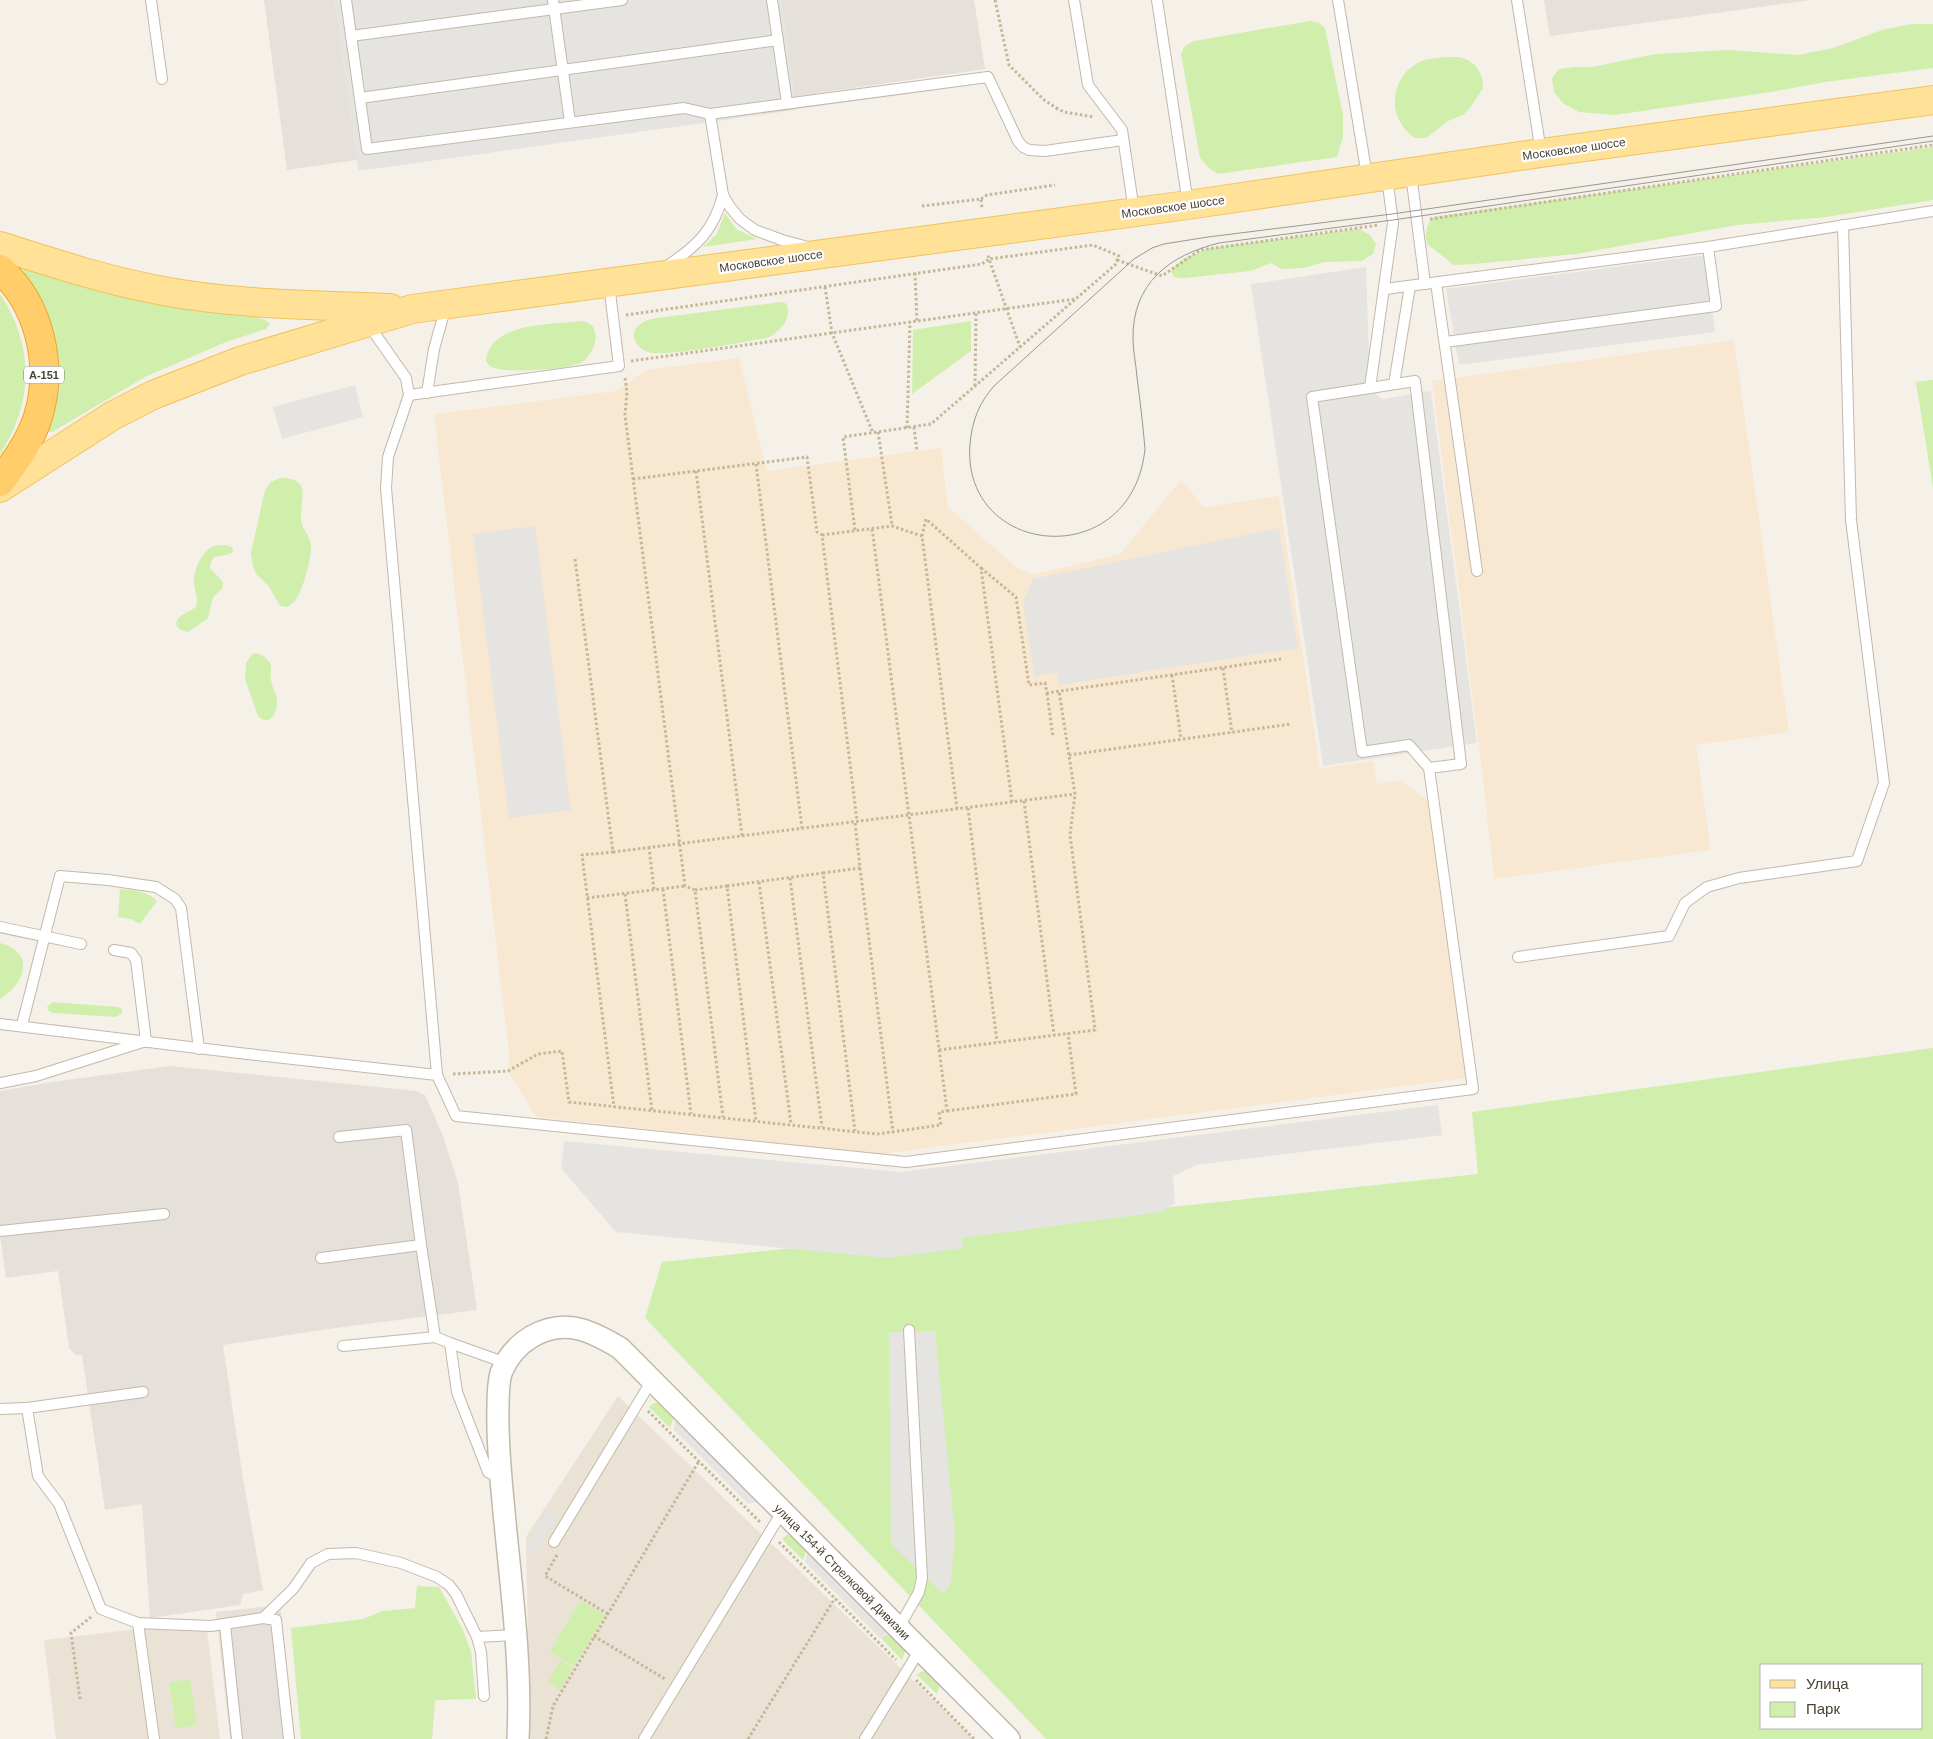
<svg xmlns="http://www.w3.org/2000/svg" width="1933" height="1739" font-family="Arial,sans-serif">
  <rect width="100%" height="100%" fill="#f5f1e8"/>
  <!-- residential -->
  <g fill="#eae3d5">
    <path d="M618 1396 974 1739H530L526 1537Z"/>
    <path d="M206 1621 220 1739H56L44 1640Z"/>
  </g>
  <!-- commercial -->
  <g fill="#f9e8d1">
    <path d="M1734 340 1789 732 1696 745 1711 850 1494 879 1482 771 1432 381Z"/>
    <path d="M739 358 767 471 941 448 948 507 1016 567 1032 575 1120 554 1181 480 1204 507 1279 496 1320 768 1373 761 1377 784 1400 780 1427 800 1467 1078 881 1154 536 1117 508 1071 509 1054 434 414 616 391 647 370Z"/>
  </g>
  <!-- industrial -->
  <g fill="#e5e0d9">
    <path d="M264 0H974L985 69 287 170Z"/>
    <path d="M1544 0H1811L1550 36Z"/>
    <path d="M170 1066 417 1091 425 1095 443 1136 458 1183 477 1310 335 1328 223 1345 243 1479 263 1590 243 1594 240 1605 150 1618 142 1504 105 1510 82 1355H76L69 1348 58 1271 6 1278 0 1235V1091L52 1082Z"/>
    <path d="M280 1605 295 1739H230L216 1612Z"/>
  </g>
  <!-- green -->
  <g fill="#d0eeac" fill-rule="evenodd">
    <path d="M1310 21 1319 23 1325 28 1343 115V137L1337 157 1218 174 1210 169 1200 158 1181 54 1185 46 1194 41Z"/>
    <path d="M1912 24H1933V68L1825 82 1771 92 1615 115 1579 112 1564 104 1554 92 1552 78 1559 69 1575 67H1593L1655 54 1729 50 1798 55 1833 48 1882 30Z"/>
    <path d="M1447 57H1459L1468 60 1476 66 1482 77 1483 88 1470 108 1463 115 1448 121 1426 138H1415C1388 120 1388 81 1416 64 1425 58 1437 58 1447 57Z"/>
    <path d="M1933 147V200L1826 217 1737 225 1576 254 1474 264 1454 265 1427 244C1425 233 1426 226 1433 217Z"/>
    <path d="M725 213 736 229 757 239 703 247 717 234Z"/>
    <path d="M1359 229 1370 235 1376 244 1373 254 1362 261 1324 262 1304 268 1282 269 1271 263 1251 271 1184 278 1174 277 1171 270 1183 259 1210 248Z"/>
    <path d="M21 266C84 281 148 299 212 310 224 312 266 316 270 324L266 329 226 342 145 377 52 432H49L46 430 40 302Z"/>
    <path d="M0 294C34 345 34 402 0 454Z"/>
    <path d="M782 302 787 304C792 319 780 332 767 338 745 341 664 358 648 352 634 347 628 331 642 323 646 320 652 319 657 318Z"/>
    <path d="M581 321C604 323 596 353 582 362 569 370 509 373 494 368 490 367 488 364 486 361 489 322 552 325 581 321Z"/>
    <path d="M971 321V351L912 394 913 330Z"/>
    <path d="M1933 380V488L1916 382Z"/>
    <path d="M280 478C313 478 300 498 301 519 301 528 309 534 311 544 312 556 302 603 287 607 286 607 281 606 280 606L268 585 257 575 253 567 251 553 265 490 271 482Z"/>
    <path d="M226 545 232 547 233 551 230 554 214 557 211 562 210 568 223 582 222 589 213 597 208 618 188 632C184 631 179 630 177 626 173 616 190 612 196 607 198 596 195 593 194 583 193 571 202 550 214 546 218 545 223 545 226 545Z"/>
    <path d="M256 653 264 656 271 664C271 669 270 675 271 680 272 687 276 693 277 699 278 712 270 728 258 716L245 679 246 663 252 654Z"/>
    <path d="M120 889C132 890 148 891 157 901L140 924 131 919 118 917Z"/>
    <path d="M0 943C36 952 25 984 0 999Z"/>
    <path d="M53 1002 118 1007 122 1009V1013L116 1017 53 1013 49 1011 47 1007Z"/>
    <path d="M1933 1048V1739H1046L645 1318 662 1262 1478 1174 1472 1112ZM1762 1665H1922V1728H1762Z"/>
    <path d="M654 1403H662L674 1416 670 1428 649 1407Z"/>
    <path d="M787 1535H795L807 1548 803 1560 782 1539Z"/>
    <path d="M417 1586 439 1587 463 1630 471 1652 476 1699 435 1700 432 1739H301L291 1628 363 1619 383 1611 415 1608Z"/>
    <path d="M580 1601 605 1616 574 1666 550 1652Z"/>
    <path d="M894 1634 906 1648 902 1660 881 1638 886 1635Z"/>
    <path d="M561 1660 573 1668 560 1690 548 1682Z"/>
    <path d="M922 1671H930L940 1684 937 1694 917 1675Z"/>
    <path d="M190 1679 197 1725 176 1728 169 1683Z"/>
  </g>
  <!-- parking -->
  <g fill="#e6e4e0">
    <path d="M334 0H782L797 110 358 171Z"/>
    <path d="M1706 255 1715 332 1459 365 1446 289Z"/>
    <path d="M1366 267 1370 388 1382 399 1431 391 1477 743 1323 766 1251 284Z"/>
    <path d="M355 385 363 417 282 439 273 407Z"/>
    <path d="M535 526 571 810 509 818 473 534Z"/>
    <path d="M1279 528 1298 648 1059 685 1057 672 1034 676 1023 602 1033 579Z"/>
    <path d="M1438 1105 1442 1135 1196 1165 1173 1176 1175 1203 1161 1212 962 1238 963 1248 888 1258 616 1232 561 1168 564 1141 901 1172Z"/>
    <path d="M935 1331 955 1534 951 1583 943 1594 891 1544 889 1332Z"/>
    <path d="M676 1415 762 1501 748 1504 674 1430Z"/>
    <path d="M547 1510 557 1516 535 1555 525 1549Z"/>
    <path d="M809 1548 894 1633 886 1634 880 1638 805 1562Z"/>
  </g>
  <g fill="none" stroke-linecap="round" stroke-linejoin="round">
    <!-- lane casing -->
    <g stroke="#c2b9a9" stroke-width="12">
      <g id="lane">
        <path d="M151 0 162 79"/>
        <path d="M346 0 367 149 684 108 710 114 723 195 730 207 740 219 755 230 782 240 808 247"/>
        <path d="M553 0 570 122"/>
        <path d="M772 0 787 103"/>
        <path d="M1074 0 1088 85 1122 130 1134 211"/>
        <path d="M1157 0 1188 204"/>
        <path d="M1338 0 1367 176"/>
        <path d="M1517 0 1541 152"/>
        <path d="M351 36 622 0"/>
        <path d="M360 98 778 40"/>
        <path d="M710 114 988 77 1018 141 1023 147 1029 150 1045 151 1123 140"/>
        <path d="M1411 174 1425 284"/>
        <path d="M667 266C697 246 714 230 723 195"/>
        <path d="M1436 283 1477 571"/>
        <path d="M1385 289 1708 247 1933 211"/>
        <path d="M368 324 406 378 409 395 388 457 386 488 437 1075"/>
        <path d="M1445 342 1716 306 1708 247"/>
        <path d="M1394 384 1410 286"/>
        <path d="M1370 388 1393 223 1387 177"/>
        <path d="M427 393 434 349 446 306"/>
        <path d="M409 395 619 366 609 284"/>
        <path d="M0 927 81 944"/>
        <path d="M1518 957 1669 936 1685 903 1707 887 1739 878 1857 861 1884 783 1851 520 1843 225"/>
        <path d="M0 1024 239 1053 437 1075 456 1116 906 1162 1473 1089 1429 768 1461 764 1415 381 1312 397 1362 752 1409 745 1429 768"/>
        <path d="M22 1025 60 876 108 880 156 887 175 899 181 908 199 1049"/>
        <path d="M0 1083 36 1076 146 1041 136 960 131 953 114 950"/>
        <path d="M339 1137 406 1130 421 1245"/>
        <path d="M0 1231 164 1214"/>
        <path d="M321 1258 421 1245 435 1337"/>
        <path d="M450 1343 506 1363"/>
        <path d="M343 1346 435 1337 450 1343 457 1392 488 1472 500 1479"/>
        <path d="M27 1408 143 1392"/>
        <path d="M0 1409 27 1408 38 1476 59 1504 101 1609 138 1623 154 1739"/>
        <path d="M554 1542 652 1380"/>
        <path d="M263 1618 293 1589 311 1563 328 1554 356 1553 401 1563 437 1577 449 1585 456 1594 477 1637 515 1635"/>
        <path d="M138 1623 211 1626 263 1618 276 1620 289 1739"/>
        <path d="M225 1625 237 1739"/>
        <path d="M898 1629 919 1592 922 1578 909 1330"/>
        <path d="M477 1637 481 1652 484 1696"/>
        <path d="M644 1739 782 1512"/>
        <path d="M865 1739 919 1651"/>
      </g>
    </g>
    <!-- street casing -->
    <g stroke="#c2b9a9" stroke-width="24">
      <path id="street" d="M518 1739C522 1660 510 1580 503 1501 500 1470 497 1439 498 1407 498 1396 498 1384 501 1373 513 1342 546 1321 579 1329 593 1332 608 1341 620 1348L1009 1739"/>
    </g>
    <!-- primary casing -->
    <g stroke="#f0c35b" stroke-width="30">
      <g id="primary">
        <path d="M0 246C56 264 111 282 169 292 242 305 317 305 390 308"/>
        <path d="M0 488 112 416 153 395 240 361 412 309 1188 205 1541 153 1933 100"/>
      </g>
    </g>
    <!-- highway casing -->
    <g stroke="#eea629" stroke-width="30">
      <path id="highway" d="M0 269C41 306 54 368 37 420 29 443 14 463 0 482"/>
    </g>
    <!-- path -->
    <g stroke="#c6b699" stroke-width="3" stroke-dasharray="2.5 2.5" stroke-linecap="butt">
      <path d="M995 0 1009 65 1044 100 1058 109"/>
      <path d="M1056 108 1064 112 1094 117"/>
      <path d="M981 199 987 195 1055 185"/>
      <path d="M922 206 981 199 982 209"/>
      <path d="M1430 219 1933 145"/>
      <path d="M1117 260 1162 276 1200 250 1379 225"/>
      <path d="M915 273 917 321"/>
      <path d="M825 287 832 333 873 433"/>
      <path d="M626 315 982 264 989 259 1020 347"/>
      <path d="M631 361 1075 299"/>
      <path d="M625 378 627 392 625 415 685 886 695 890 723 1117"/>
      <path d="M975 386 976 313"/>
      <path d="M914 427 917 451"/>
      <path d="M907 428 910 322"/>
      <path d="M878 432 892 525"/>
      <path d="M756 464 802 828"/>
      <path d="M696 471 742 836"/>
      <path d="M633 479 807 457 817 532 822 535 857 821"/>
      <path d="M855 530 843 437 931 424 1115 265 1119 256 1093 245 989 259 988 255"/>
      <path d="M822 535 892 526 922 536"/>
      <path d="M575 559 613 852 582 855 614 1107"/>
      <path d="M981 568 1016 597 1029 685 1045 683 1047 693 1281 659"/>
      <path d="M1223 668 1232 733"/>
      <path d="M1172 675 1181 739"/>
      <path d="M1047 693 1053 737"/>
      <path d="M1069 755 1291 724"/>
      <path d="M1024 801 1054 1035"/>
      <path d="M968 808 997 1042"/>
      <path d="M957 809 922 536 926 519 981 568 1012 802"/>
      <path d="M649 847 654 890"/>
      <path d="M613 852 1075 794"/>
      <path d="M860 868 893 1132"/>
      <path d="M823 873 860 868 855 822"/>
      <path d="M790 878 822 1127"/>
      <path d="M759 882 791 1124"/>
      <path d="M727 886 823 873 855 1131"/>
      <path d="M663 889 691 1114"/>
      <path d="M695 890 727 886 756 1121"/>
      <path d="M625 894 652 1111"/>
      <path d="M587 898 685 886"/>
      <path d="M939 1050 1095 1030 1070 835 1075 794 1059 691"/>
      <path d="M453 1074 508 1071 538 1054 562 1051 569 1102 877 1134 941 1125 939 1112 947 1111 872 528"/>
      <path d="M947 1111 1076 1094 1068 1033"/>
      <path d="M648 1411 761 1523"/>
      <path d="M779 1542 896 1660"/>
      <path d="M557 1555 545 1576 608 1614"/>
      <path d="M594 1636 665 1679"/>
      <path d="M916 1680 974 1739"/>
      <path d="M80 1699 71 1633 91 1617"/>
      <path d="M546 1739 553 1706 699 1461"/>
      <path d="M748 1739 835 1598"/>
    </g>
    <!-- lane -->
    <use href="#lane" stroke="#fff" stroke-width="10"/>
    <!-- street -->
    <use href="#street" stroke="#fff" stroke-width="21"/>
    <!-- primary -->
    <use href="#primary" stroke="#ffe197" stroke-width="28"/>
    <!-- highway -->
    <use href="#highway" stroke="#ffcd69" stroke-width="28"/>
    <!-- tram -->
    <path stroke="#989898" stroke-width="1" d="M1933 136 1392 214 1208 237 1164 244 1152 248 1134 259 994 386C979 403 972 421 970 444 961 558 1132 574 1145 449 1143 425 1140 401 1137 377 1136 364 1133 351 1133 339 1132 283 1170 255 1219 243L1393 220 1933 141"/>
  </g>
  <g text-anchor="middle" stroke-width="4.5" stroke-linejoin="round" paint-order="stroke">
    <!-- shield labels -->
    <rect fill="#fff" stroke="#807b72" stroke-width="1" x="24" y="366.5" width="40" height="17" rx="4"/>
    <g font-size="11" font-weight="bold" fill="#4a4235">
      <text x="44" y="379">А-151</text>
    </g>
    <!-- street labels -->
    <g font-size="12" fill="#4a4235" stroke="#fff">
      <text transform="translate(1574 149) rotate(-8)" y="4">Московское шоссе</text>
      <text transform="translate(1173 207) rotate(-8)" y="4">Московское шоссе</text>
      <text transform="translate(771 261) rotate(-8)" y="4">Московское шоссе</text>
      <text transform="translate(842 1572) rotate(45)" y="4">улица 154-й Стрелковой Дивизии</text>
    </g>
  </g>
  <!-- legend -->
  <rect x="1760" y="1664" width="162" height="65" fill="#ffffff" stroke="#b7b3ae"/>
  <rect x="1770" y="1680" width="25" height="8" fill="#ffe197" stroke="#b7b3ae"/>
  <text x="1806" y="1689" font-size="15" fill="#4a4235">Улица</text>
  <rect x="1770" y="1702" width="25" height="15" fill="#d0eeac" stroke="#b7b3ae"/>
  <text x="1806" y="1714" font-size="15" fill="#4a4235">Парк</text>
</svg>
